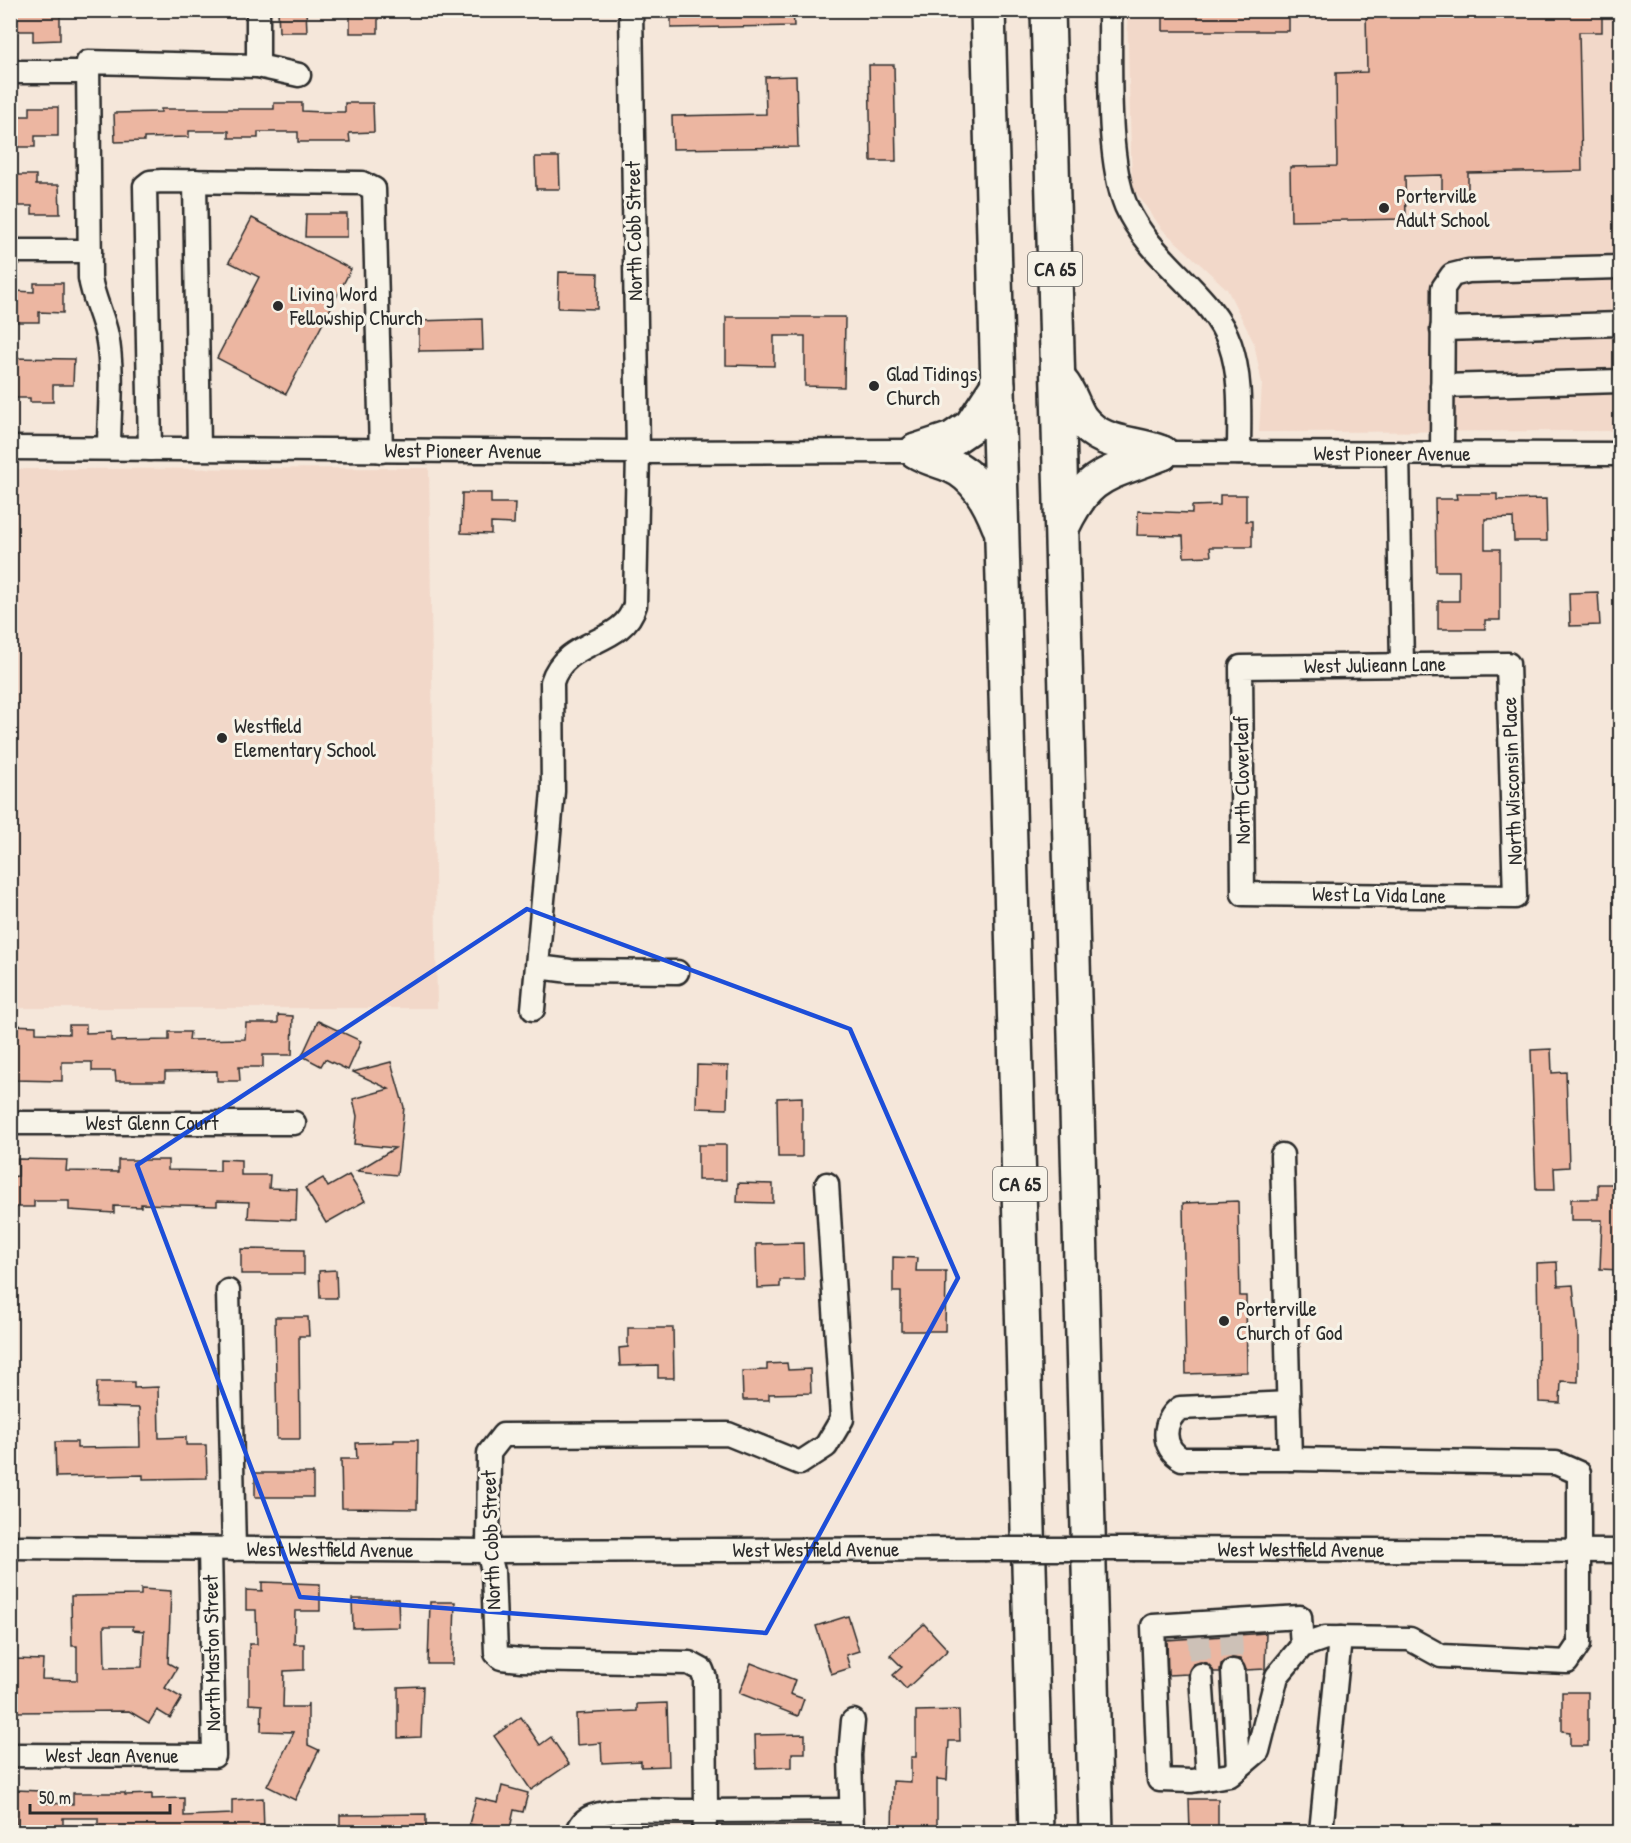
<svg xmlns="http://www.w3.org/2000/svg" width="1631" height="1843" font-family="'Patrick Hand',sans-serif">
  <rect width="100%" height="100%" fill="#f5e7da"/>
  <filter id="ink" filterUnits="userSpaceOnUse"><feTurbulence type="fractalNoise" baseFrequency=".0167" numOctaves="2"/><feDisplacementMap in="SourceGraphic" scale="12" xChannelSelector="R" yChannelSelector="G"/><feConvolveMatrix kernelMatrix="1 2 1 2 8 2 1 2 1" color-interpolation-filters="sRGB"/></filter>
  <g filter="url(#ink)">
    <!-- built -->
    <g fill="#f2d8c9">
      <path d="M1127 11H1620V431L1259 432 1262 384 1254 343 1227 289 1162 229 1132 187Z"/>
      <path d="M429 468 437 1008H11V469Z"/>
    </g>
    <!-- building -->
    <g fill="#ecb6a1" stroke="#2b2b2b" stroke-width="1.5" fill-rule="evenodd">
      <path d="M10 10 60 12V40L33 41V31H10Z"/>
      <path d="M278 10H306L307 32H279Z"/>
      <rect x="350" y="10" width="28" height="23"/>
      <path d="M671 10H793L794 26 671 28Z"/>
      <rect x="1163" y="10" width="126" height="21"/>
      <path d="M1366 10H1602V32H1579L1582 171 1468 173V192L1442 193V175L1405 176 1406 219 1291 221 1290 167 1337 166 1336 73 1367 72Z"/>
      <path d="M869 65H894L896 161H871Z"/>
      <path d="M796 76 798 147 673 149 672 116 766 114 765 77Z"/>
      <path d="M274 103H302V111L323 112H345V103H373L374 132 349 133 350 142H298V132H258V138H229V131H189V137L144 138V141L115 142 114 113 161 112V109H274Z"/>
      <path d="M30 107H58V136H35V147H11V116H30Z"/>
      <path d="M535 157H559L560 189H536Z"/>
      <path d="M13 175H36V185H59L60 214H32V206H13Z"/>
      <path d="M306 214H347V237H305Z"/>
      <path d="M252 218 351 269 286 394 217 358 259 277 229 262Z"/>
      <path d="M559 272 598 273 597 309 558 308Z"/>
      <path d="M34 283H63V313L39 312V322H15V291L34 292Z"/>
      <path d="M726 317H845L844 387 805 386V336H774V366L726 365Z"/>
      <path d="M482 319 483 350 419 351V321Z"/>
      <path d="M10 358 74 359 73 385H53V402H30V398H10Z"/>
      <path d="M462 493H491V503H515L514 524 491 523V534L461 533Z"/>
      <path d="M1456 494H1497V500L1546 499 1547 541H1514L1513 518 1485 519V549H1500V620H1485V629H1438V601H1459V571H1436L1435 499H1457Z"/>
      <path d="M1220 495H1246V521H1252V547H1210L1211 556 1184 557 1183 536 1137 535 1138 511 1192 513V506L1220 505Z"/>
      <path d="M1598 592 1600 625 1570 626 1569 593Z"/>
      <path d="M278 1015 293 1016 292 1055H263V1067H239L240 1081H217V1071L165 1072V1081H116L115 1071H92V1062H62V1081L14 1080 10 1025 36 1026V1033L69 1034V1025H86V1033L111 1032V1041L169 1040V1032H190L189 1040 245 1039 246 1023H278Z"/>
      <path d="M318 1021 361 1041 348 1070 325 1059 321 1066 302 1056Z"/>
      <path d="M1551 1049 1552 1073 1566 1072 1569 1167 1554 1168 1555 1190H1536L1531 1050Z"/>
      <path d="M391 1062 404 1107 397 1175 357 1171 395 1148 354 1144 357 1116 353 1099 389 1089 353 1072Z"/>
      <path d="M697 1065 728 1066 727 1109 696 1108Z"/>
      <path d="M802 1097V1157H778L777 1098Z"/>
      <rect x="698" y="1145" width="28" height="35"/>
      <path d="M18 1159 67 1160 66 1171 118 1172V1160H168V1170L220 1171V1159L241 1160V1175H270L269 1188 297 1189 296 1220 248 1218 249 1202 217 1201V1206L141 1204V1207L114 1206V1213L69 1210V1201H34V1207H10V1177L18 1176Z"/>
      <path d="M349 1175 365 1201 326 1223 305 1188 323 1178 328 1187Z"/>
      <path d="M738 1183 773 1184V1203L737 1202Z"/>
      <path d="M1598 1184H1620V1270L1600 1269 1602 1220H1571V1199H1598Z"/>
      <path d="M1238 1201 1240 1296H1246L1247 1372 1186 1374 1183 1203Z"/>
      <path d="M803 1243 804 1280H780V1287L757 1288 756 1244Z"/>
      <path d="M241 1249 304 1250V1274H241Z"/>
      <path d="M893 1257 917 1258 916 1271H946L945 1331H901V1292H893Z"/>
      <path d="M1557 1262 1558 1286 1573 1285 1578 1336V1382L1561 1381 1560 1403 1539 1402 1537 1263Z"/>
      <path d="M336 1270 337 1298H320L319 1271Z"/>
      <path d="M275 1317H308L309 1336H299L300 1439H277Z"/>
      <path d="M628 1328H673L674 1378H658V1365L620 1366 619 1348 628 1347Z"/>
      <path d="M787 1363 788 1370 810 1369 811 1393 769 1394V1400H743L742 1371 767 1370V1364Z"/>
      <path d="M97 1382H134V1388L158 1387 159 1438 186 1437V1445H206L207 1478 143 1479V1475L56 1477 55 1442H77V1448L140 1447 139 1408 96 1407Z"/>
      <path d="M394 1440H418L417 1509 342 1508 341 1459H357L356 1443 394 1442Z"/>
      <rect x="255" y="1473" width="58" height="24"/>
      <path d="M262 1582 320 1584V1611H295L294 1644H304V1670L284 1671 283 1707H307L308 1703V1745L319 1750 295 1800 267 1786 294 1732 261 1731 262 1705 249 1704V1644H257L256 1610H246V1590L262 1591Z"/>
      <path d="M141 1589 171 1591 168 1663 177 1668 165 1688 182 1698 170 1718 157 1710 149 1723 129 1711 14 1712 15 1659 43 1660 42 1679 77 1680V1646H72L71 1596 141 1595ZM104 1626H133V1630L144 1631 142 1667 105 1668Z"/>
      <path d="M352 1599H398L399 1627 353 1628Z"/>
      <path d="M430 1602H455L453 1664H428Z"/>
      <path d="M848 1616 859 1651 846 1655 850 1668 831 1674 816 1626Z"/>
      <path d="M924 1624 948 1650 906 1689 893 1675 902 1667 890 1655Z"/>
      <path d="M1266 1633 1265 1669 1246 1670 1240 1659 1232 1658 1221 1664 1220 1672H1214L1207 1663 1201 1662 1193 1664 1188 1674 1168 1675 1167 1640Z"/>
      <path d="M751 1663 795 1680 790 1694 804 1699 798 1716 739 1693Z"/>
      <path d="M423 1686 421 1737 398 1738V1687Z"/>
      <path d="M1562 1692H1588V1746H1570V1732L1562 1731Z"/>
      <path d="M667 1703 669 1766 641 1767V1761L602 1763 601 1743 577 1745 576 1714 637 1711V1704Z"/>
      <path d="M959 1710 960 1741H949L947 1780 937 1779V1833H892L893 1781 911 1782V1757H916V1711Z"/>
      <path d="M521 1717 540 1745 551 1737 569 1764 531 1790 494 1736Z"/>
      <path d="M805 1734V1753H792V1767L756 1768 755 1735Z"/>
      <path d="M502 1786 528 1793 523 1812 514 1810 509 1833 469 1824 476 1798 498 1803Z"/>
      <path d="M16 1790 40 1791V1803L73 1804V1793H125V1795L152 1794V1799L184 1798V1816L232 1814V1800L263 1798 264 1833H98V1818H63V1833H16Z"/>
      <path d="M1189 1799H1218V1833H1190Z"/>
      <path d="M426 1814V1833H340V1815Z"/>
    </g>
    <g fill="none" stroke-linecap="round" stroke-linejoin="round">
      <!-- minor-tunnel -->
      <g stroke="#cdc1b7" stroke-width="22" stroke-dasharray="22 11" stroke-linecap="butt">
        <path d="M1231 1635 1233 1671"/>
        <path d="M1199 1637 1201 1675"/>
      </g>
      <!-- minor casing -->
      <g stroke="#2b2b2b" stroke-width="27">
        <g id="minor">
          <path d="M258 10V66"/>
          <path d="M1110 10C1111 66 1106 157 1126 206 1150 261 1213 294 1230 344 1242 378 1239 417 1239 453"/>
          <path d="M10 72H88"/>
          <path d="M195 181 199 449"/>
          <path d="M10 251H90"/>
          <path d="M1442 329 1620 324"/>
          <path d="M1442 386 1620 381"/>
          <path id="s1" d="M10 448 638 452 916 451"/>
          <path d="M109 448C109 412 114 372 107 336 103 316 93 298 90 278L88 62 258 66 299 75"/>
          <path d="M150 449 145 186 150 182 162 181 362 183 374 189 381 451"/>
          <path id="s2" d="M1162 453 1620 454"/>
          <path d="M1398 453 1402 665"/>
          <path d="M1442 454 1443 288 1452 275 1468 271 1620 267"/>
          <path d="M1508 664 1515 897 1243 894 1241 667Z"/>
          <path d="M538 967 570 971 677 972"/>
          <path d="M533 1009 553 791 552 682C566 637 623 647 635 605L638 452 631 10"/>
          <path id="s3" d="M10 1123H294"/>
          <path d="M1282 1155 1290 1459 1556 1463 1579 1473V1644L1567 1662 1441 1656 1410 1639 1325 1638 1302 1646 1277 1676 1258 1751 1230 1775 1192 1781 1159 1780 1153 1626 1300 1617 1302 1646"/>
          <path d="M228 1291 234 1549"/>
          <path d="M1289 1403 1180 1408C1162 1421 1161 1448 1182 1459H1290"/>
          <path id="s4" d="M10 1547 488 1551 984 1549"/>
          <path id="s5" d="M1135 1549 1620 1551"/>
          <path d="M1233 1671 1238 1768"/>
          <path d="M1201 1675 1208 1778"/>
          <path id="s6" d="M10 1755 214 1756 210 1549"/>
          <path d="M578 1832C580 1825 585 1819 593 1816 619 1806 676 1812 706 1811L705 1678 702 1670 689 1663 521 1660 501 1658 496 1653 493 1571 488 1551 489 1453 503 1435 728 1434 800 1463 826 1446 842 1419 827 1184"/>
          <path d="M704 1832 706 1811 851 1810"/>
          <path d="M852 1832 850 1755 853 1721"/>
          <path d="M1321 1832 1340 1638"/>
        </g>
      </g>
      <!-- highway casing -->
      <g stroke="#2b2b2b" stroke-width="38">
        <g id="highway">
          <path d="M988 10 1036 1832"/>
          <path d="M1048 10 1096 1832"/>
          <path d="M1061 382C1071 393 1073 408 1081 419 1103 447 1133 441 1162 453"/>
          <path d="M916 451C927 458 938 460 950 465 976 476 989 501 999 526"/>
          <path d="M916 451 952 439 971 426 998 385"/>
          <path d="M1062 528C1089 470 1109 475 1162 453"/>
        </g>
      </g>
      <!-- minor -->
      <use href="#minor" stroke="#f7f3e8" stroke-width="22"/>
      <!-- highway -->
      <use href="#highway" stroke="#f7f3e8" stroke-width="33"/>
      <!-- minor-bridge casing -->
      <g stroke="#2b2b2b" stroke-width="27" stroke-linecap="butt">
        <path id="minor-bridge" d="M984 1549H1135"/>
      </g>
      <!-- minor-bridge -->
      <use href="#minor-bridge" stroke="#f7f3e8" stroke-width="22"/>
    </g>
  </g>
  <!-- marked area -->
  <path fill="none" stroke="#1d4ed8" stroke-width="4.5" stroke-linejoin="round" d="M527 909 850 1029 958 1278 766 1633 300 1597 137 1165Z"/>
  <!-- markers -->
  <g fill="#2b2b2b" stroke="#f7f3e8" stroke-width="2">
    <circle cx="1384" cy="208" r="6"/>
    <circle cx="278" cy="306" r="6"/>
    <circle cx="874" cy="386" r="6"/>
    <circle cx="222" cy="738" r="6"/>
    <circle cx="1224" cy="1321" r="6"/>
  </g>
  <g text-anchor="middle" stroke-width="6" stroke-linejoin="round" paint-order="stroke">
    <!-- shield labels -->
    <g fill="#f7f3e8" stroke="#686764" stroke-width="1.5">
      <rect x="1028" y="252" width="54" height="34" rx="4.5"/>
      <rect x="993" y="1167" width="54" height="34" rx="4.5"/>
    </g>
    <g font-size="20" font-weight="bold" fill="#2b2b2b">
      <text x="1055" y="276">CA 65</text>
      <text x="1020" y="1191">CA 65</text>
    </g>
    <!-- poi labels -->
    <g font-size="21" fill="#2b2b2b" stroke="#f7f3e8" text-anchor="start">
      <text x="1396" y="203">Porterville<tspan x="1396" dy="24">Adult School</tspan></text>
      <text x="290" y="301">Living Word<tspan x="290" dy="24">Fellowship Church</tspan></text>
      <text x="886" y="381">Glad Tidings<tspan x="886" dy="24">Church</tspan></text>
      <text x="234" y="733">Westfield<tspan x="234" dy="24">Elementary School</tspan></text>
      <text x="1236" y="1316">Porterville<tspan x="1236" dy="24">Church of God</tspan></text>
    </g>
    <!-- street labels -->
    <g font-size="21" fill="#2b2b2b" stroke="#f7f3e8">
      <text transform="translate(634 231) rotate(-91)" y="7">North Cobb Street</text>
      <text dy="7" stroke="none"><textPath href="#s1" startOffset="453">West Pioneer Avenue</textPath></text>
      <text dy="7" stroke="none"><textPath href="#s2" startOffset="230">West Pioneer Avenue</textPath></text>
      <text transform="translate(1375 665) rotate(-1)" y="7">West Julieann Lane</text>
      <text transform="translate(1242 780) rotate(-91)" y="7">North Cloverleaf</text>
      <text transform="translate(1512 781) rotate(-92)" y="7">North Wisconsin Place</text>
      <text transform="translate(1379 895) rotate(1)" y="7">West La Vida Lane</text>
      <text dy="7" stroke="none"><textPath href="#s3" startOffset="142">West Glenn Court</textPath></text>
      <text transform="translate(491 1540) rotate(-92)" y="7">North Cobb Street</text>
      <text dy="7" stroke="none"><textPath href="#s4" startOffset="806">West Westfield Avenue</textPath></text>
      <text dy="7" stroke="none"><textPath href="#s4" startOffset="320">West Westfield Avenue</textPath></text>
      <text dy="7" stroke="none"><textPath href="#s5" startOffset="166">West Westfield Avenue</textPath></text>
      <text transform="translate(212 1653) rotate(-91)" y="7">North Maston Street</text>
      <text dy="7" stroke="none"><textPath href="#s6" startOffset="102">West Jean Avenue</textPath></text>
    </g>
  </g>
  <!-- margin -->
  <rect width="1631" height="1843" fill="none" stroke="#f7f3e8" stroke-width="36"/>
  <rect x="18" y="18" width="1595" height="1807" fill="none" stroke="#2b2b2b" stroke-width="2" filter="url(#ink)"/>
  <!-- scale -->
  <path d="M30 1804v9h140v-9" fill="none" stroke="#2b2b2b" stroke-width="3"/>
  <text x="39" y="1804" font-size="18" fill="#2b2b2b" stroke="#f7f3e8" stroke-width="4.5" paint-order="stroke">50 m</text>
</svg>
